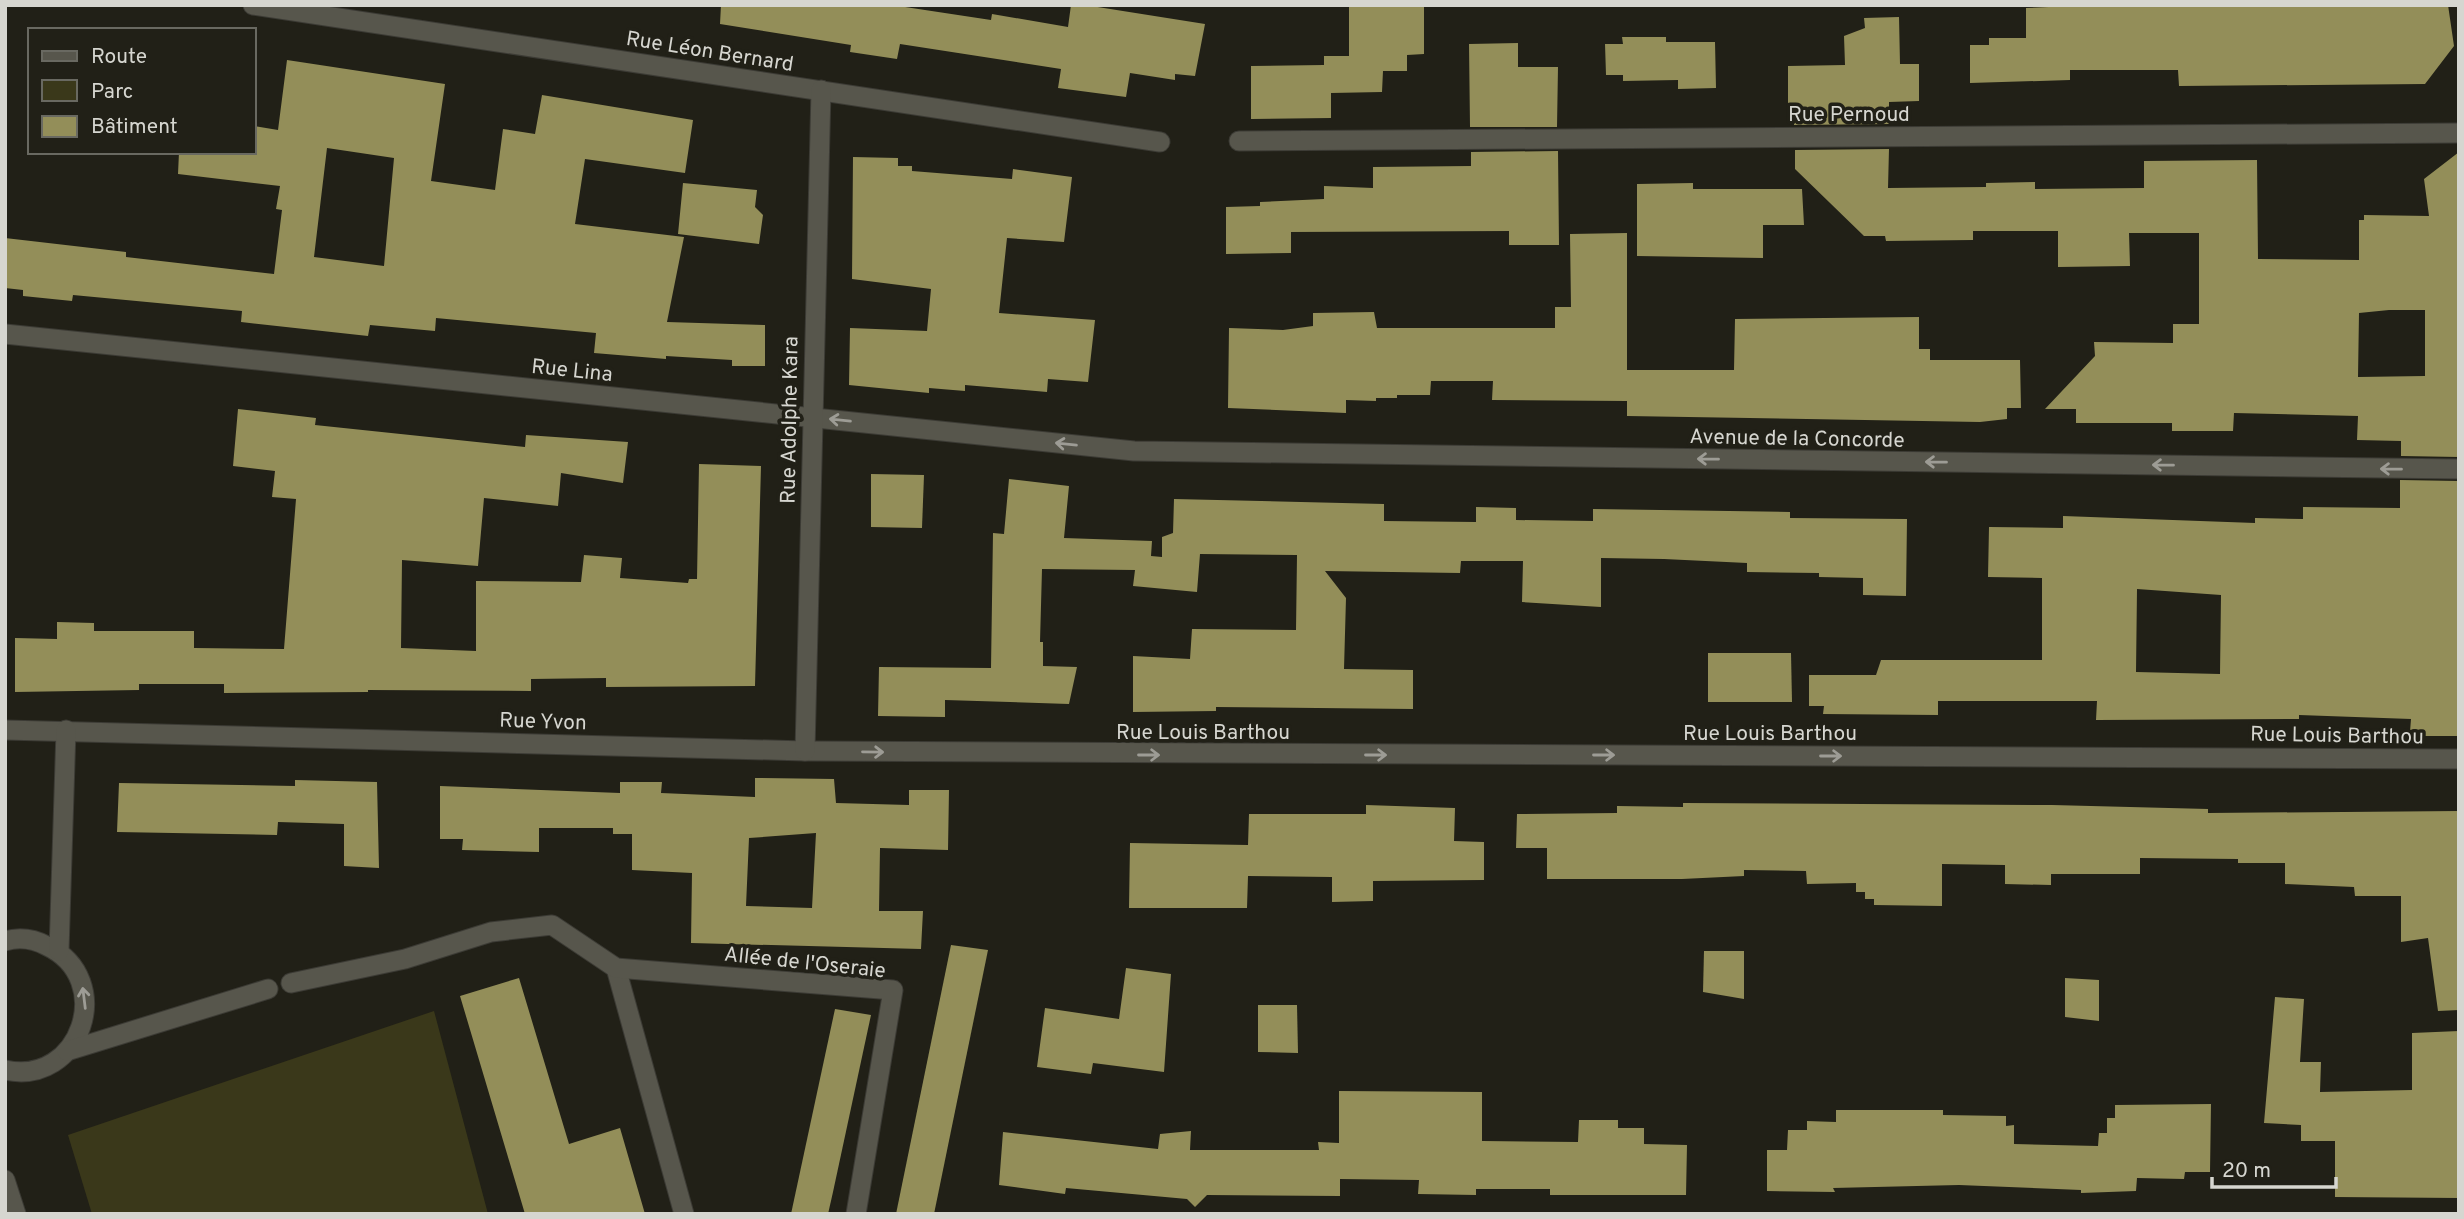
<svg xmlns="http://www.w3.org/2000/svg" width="2464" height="1219" font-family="Overpass,sans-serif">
  <rect width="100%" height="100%" fill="#212017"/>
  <!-- green -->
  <path fill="#3a381a" d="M434 1011 488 1214H92L68 1135Z"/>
  <!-- building -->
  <g fill="#938e59" fill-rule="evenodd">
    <path d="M721 5H892L991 20 992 14 1068 27 1071 5H1085L1205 24 1195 76 1175 74V80L1130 73 1126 97 1058 88 1061 69 900 44 897 59 850 52 851 45 720 24Z"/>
    <path d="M1349 5H1424V54L1407 55V71H1383L1382 92 1331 93V118L1251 119V66L1324 65V56H1349Z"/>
    <path d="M2093 5H2448L2454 46 2425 84 2179 86 2178 70H2070V80L1970 83V45H1989V38H2026V8Z"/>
    <path d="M1899 17 1900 64H1919V101L1889 102V124L1794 125V114H1788V66L1845 65 1844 36 1865 28 1864 18Z"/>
    <path d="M1622 37H1666V42H1715L1716 88 1678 89V80L1623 81V75H1606L1605 44H1623Z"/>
    <path d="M1518 43V67H1558L1557 127H1470L1469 44Z"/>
    <path d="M287 60 445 84 431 181 495 190 503 129 535 134 542 95 693 120 685 173 585 159 575 224 684 237 667 322 765 325V366H732V360L666 356V359L594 353 596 333 436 318 435 331 370 325 368 336 241 322 242 311 73 295 72 301 23 296V290L5 288V238L126 252V257L274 274 282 210 276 209 280 186 178 174 179 152H254V126L278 130ZM327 148 394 158 384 266 314 257Z"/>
    <path d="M1889 149 1888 188 1986 187V183L2035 182V189L2144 188V161L2257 160 2258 259 2359 260V220H2364V215L2429 216 2424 179 2459 152V457L2401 456V441L2357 440 2358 416 2234 413 2233 431H2172V423H2076V409H2045L2095 356 2094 342 2173 343V324H2199V233H2129L2130 266 2058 267V231H1973V240L1886 241 1885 236H1864L1795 169V150ZM2389 310H2425V376L2358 377 2359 313Z"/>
    <path d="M1558 151 1559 245H1509V231L1291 232V253L1226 254V207L1260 206V202L1324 199V186L1373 188V167L1471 166V152Z"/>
    <path d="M853 157 898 158V166H912V171L1012 179 1013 169 1072 177 1064 242 1007 238 999 313 1095 320 1088 382 1048 379 1047 392 965 385V391L929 388V393L849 385 850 328 927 331 931 289 852 279Z"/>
    <path d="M683 183 757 190 755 207 763 215 759 244 678 234Z"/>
    <path d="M1693 183V189H1802L1804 225H1763V258L1637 256V184Z"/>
    <path d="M1627 233V370H1734L1735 319 1919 317V349H1930V360H2020L2021 408H2007V419L1980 422 1627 416V401L1492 400 1493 381H1431L1430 395H1397V398H1376V401L1346 400V413L1228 408 1229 328 1283 330 1313 326V313L1374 312 1377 328H1555V307H1571L1570 234Z"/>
    <path d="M238 409 316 418 315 425 525 447 526 435 628 442 623 483 561 473 558 506 484 498 478 566 402 560 401 648 476 651V581L581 582 584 555 622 558 620 578 688 583 689 579H697L699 464 761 466 755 686 606 687V678L531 679V691L368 690V692L224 693V684H139V690L15 692V638L57 639V622L94 623V631H194V648L284 649 296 499 272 497 275 471 233 466Z"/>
    <path d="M871 474 924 475 922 528 871 527Z"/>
    <path d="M1009 479 1069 486 1064 538 1152 541 1151 556 1162 557V537L1173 533 1174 499 1384 504V521L1476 522V507L1516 508V520L1593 521V509L1790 512V518L1907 519 1906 596 1863 595V578L1819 577V573L1747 572V563L1664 559 1601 558V607L1522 602 1523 561H1461L1460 573 1325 571 1346 598 1344 669 1413 670V709L1216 707V711L1133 712V656L1190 659 1192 629 1296 630 1297 555 1200 554 1197 592 1133 586 1135 570 1042 569 1040 642H1043V666L1077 667 1069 704 945 700V717L878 716 879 667 991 668 993 533 1004 534Z"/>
    <path d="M2400 480 2459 481V736H2420L2421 732H2410L2411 719 2299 715V719L2096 720 2097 701H1938V715L1823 714 1824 706H1809V675H1876L1881 660H2042V578L1988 577 1989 527 2063 528V516L2255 523V518L2303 519V507L2400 508ZM2137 589 2221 595 2220 674 2136 672Z"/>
    <path d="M1708 653H1791L1792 702H1708Z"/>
    <path d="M755 778 834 779 836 803 909 805V790H949L948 850 880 848 879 911H923L921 949 691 943 692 873 632 870V834H613V828H539V852L462 850 463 839H440V786L620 793V782H662L661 793 755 797ZM816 833 812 908 746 906 749 838Z"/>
    <path d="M295 780 377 782 379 868 344 866V824L278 822 277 835 117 832 119 783 295 786Z"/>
    <path d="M1683 803 2052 805 2208 809V813L2459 811V1010L2438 1011 2428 938 2401 942V896H2355L2354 887 2285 884V863H2238V859L2140 858V874H2051V885L2005 884V865L1942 864V906L1874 905V899H1865V892H1856V883L1807 884 1806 871 1744 870V876L1682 879H1547V848H1516L1517 814 1617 813V806L1683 807Z"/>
    <path d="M1366 805 1455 808 1454 841 1484 842V880L1373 881V901L1332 902V877L1248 876 1247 908H1129L1130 843 1248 845 1249 814H1366Z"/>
    <path d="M951 945 988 950 978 999 934 1214H896Z"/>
    <path d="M1704 951H1744V999L1703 992Z"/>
    <path d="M1126 968 1171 974 1164 1072 1093 1063 1091 1074 1037 1067 1045 1008 1119 1019Z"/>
    <path d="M519 978 569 1144 620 1128 645 1214H525L460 996Z"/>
    <path d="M2065 978 2099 980V1021L2065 1017Z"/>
    <path d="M2275 997 2304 999 2300 1062H2321L2320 1092 2412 1090V1033L2459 1031V1198L2335 1197V1141H2301V1125L2264 1123Z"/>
    <path d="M1258 1005H1297L1298 1053 1258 1052Z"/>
    <path d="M835 1009 871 1015 833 1192 828 1214H791Z"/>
    <path d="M1339 1091 1482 1092V1141L1578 1142 1579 1120H1618V1128H1644V1144L1687 1145 1686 1195H1550V1189H1476V1195L1418 1194 1419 1180 1340 1179V1196L1207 1195 1195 1207 1187 1199 1066 1188 1065 1194 999 1185 1003 1132 1158 1149 1160 1134 1191 1131 1190 1150H1319L1318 1142 1339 1143Z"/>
    <path d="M2211 1104 2210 1172H2185L2184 1179 2137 1178 2136 1191 2081 1193V1190L1959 1185 1833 1188 1835 1192 1767 1191V1150H1787L1788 1130H1807V1121L1836 1122V1110H1943V1115L2006 1116V1126L2014 1125V1144L2098 1146 2099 1133H2107V1118H2115V1105Z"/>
  </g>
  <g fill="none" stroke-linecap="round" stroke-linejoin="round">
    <!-- minor casing -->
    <g stroke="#3c3b35" stroke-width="21">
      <g id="minor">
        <path d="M253 5 1160 142"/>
        <path d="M1239 141 2459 133"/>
        <path d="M5 334 1134 451 2459 469"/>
        <path d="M5 730 805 751 2459 759"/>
        <path d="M805 751 821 90"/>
        <path d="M5 941C19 937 34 939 47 946 117 979 81 1087 5 1070"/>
        <path d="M59 951 66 730"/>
        <path d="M616 968 684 1214"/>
        <path d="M291 983 405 959 491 932 552 925 616 968 893 990 856 1214"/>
        <path d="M67 1051 268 989"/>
        <path d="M5 1180 16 1214"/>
      </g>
    </g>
    <!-- minor -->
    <use href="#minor" stroke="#57564c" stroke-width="19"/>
  </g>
  <!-- one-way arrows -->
  <defs><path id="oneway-shaft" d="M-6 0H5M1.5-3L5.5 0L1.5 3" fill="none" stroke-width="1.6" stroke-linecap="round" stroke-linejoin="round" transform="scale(1.75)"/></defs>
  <g stroke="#9d9c95">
    <use href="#oneway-shaft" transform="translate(840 420) rotate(-174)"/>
    <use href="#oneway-shaft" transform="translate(1066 444) rotate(-174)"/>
    <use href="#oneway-shaft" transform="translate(1708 459) rotate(-179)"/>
    <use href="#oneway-shaft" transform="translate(1936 462) rotate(-179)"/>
    <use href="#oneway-shaft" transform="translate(2163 465) rotate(-179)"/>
    <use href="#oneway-shaft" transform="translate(2391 469) rotate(-179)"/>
    <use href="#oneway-shaft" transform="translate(873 752) rotate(1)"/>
    <use href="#oneway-shaft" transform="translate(1149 755)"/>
    <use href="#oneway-shaft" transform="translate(1376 755)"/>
    <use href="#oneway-shaft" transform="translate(1604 755)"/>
    <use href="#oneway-shaft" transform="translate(1831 756)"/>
    <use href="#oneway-shaft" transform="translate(84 998) rotate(-97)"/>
  </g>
  <g text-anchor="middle" stroke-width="7" stroke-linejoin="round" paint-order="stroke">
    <!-- street labels -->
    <g font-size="21" fill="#d6d6d0" stroke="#212017">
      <text transform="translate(710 51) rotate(9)" y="7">Rue Léon Bernard</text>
      <text x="1849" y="121">Rue Pernoud</text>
      <text transform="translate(572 370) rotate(6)" y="7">Rue Lina</text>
      <text transform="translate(789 420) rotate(-89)" y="7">Rue Adolphe Kara</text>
      <text transform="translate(1797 438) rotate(1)" y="7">Avenue de la Concorde</text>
      <text transform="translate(543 721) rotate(2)" y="7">Rue Yvon</text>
      <text x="1203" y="739">Rue Louis Barthou</text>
      <text x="1770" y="740">Rue Louis Barthou</text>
      <text transform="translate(2337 735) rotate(1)" y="7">Rue Louis Barthou</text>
      <text transform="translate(805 962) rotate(6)" y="7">Allée de l'Oseraie</text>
    </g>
  </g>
  <!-- border -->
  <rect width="2464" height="1219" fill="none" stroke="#d6d6d0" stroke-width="14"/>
  <!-- legend -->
  <rect x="28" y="28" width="228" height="126" fill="#212017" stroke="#696961" stroke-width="2"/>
  <rect x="42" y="51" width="35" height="10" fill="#57564c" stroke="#696961" stroke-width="2"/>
  <text x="91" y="63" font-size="21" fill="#d6d6d0">Route</text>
  <rect x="42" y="80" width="35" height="21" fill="#3a381a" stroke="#696961" stroke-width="2"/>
  <text x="91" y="98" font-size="21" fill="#d6d6d0">Parc</text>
  <rect x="42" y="116" width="35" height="21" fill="#938e59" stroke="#696961" stroke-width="2"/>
  <text x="91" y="133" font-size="21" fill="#d6d6d0">Bâtiment</text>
  <!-- scale -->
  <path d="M2212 1177v10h124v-10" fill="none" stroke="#d6d6d0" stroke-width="3.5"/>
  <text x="2222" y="1177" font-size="21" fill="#d6d6d0" stroke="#212017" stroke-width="5" paint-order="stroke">20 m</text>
</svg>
